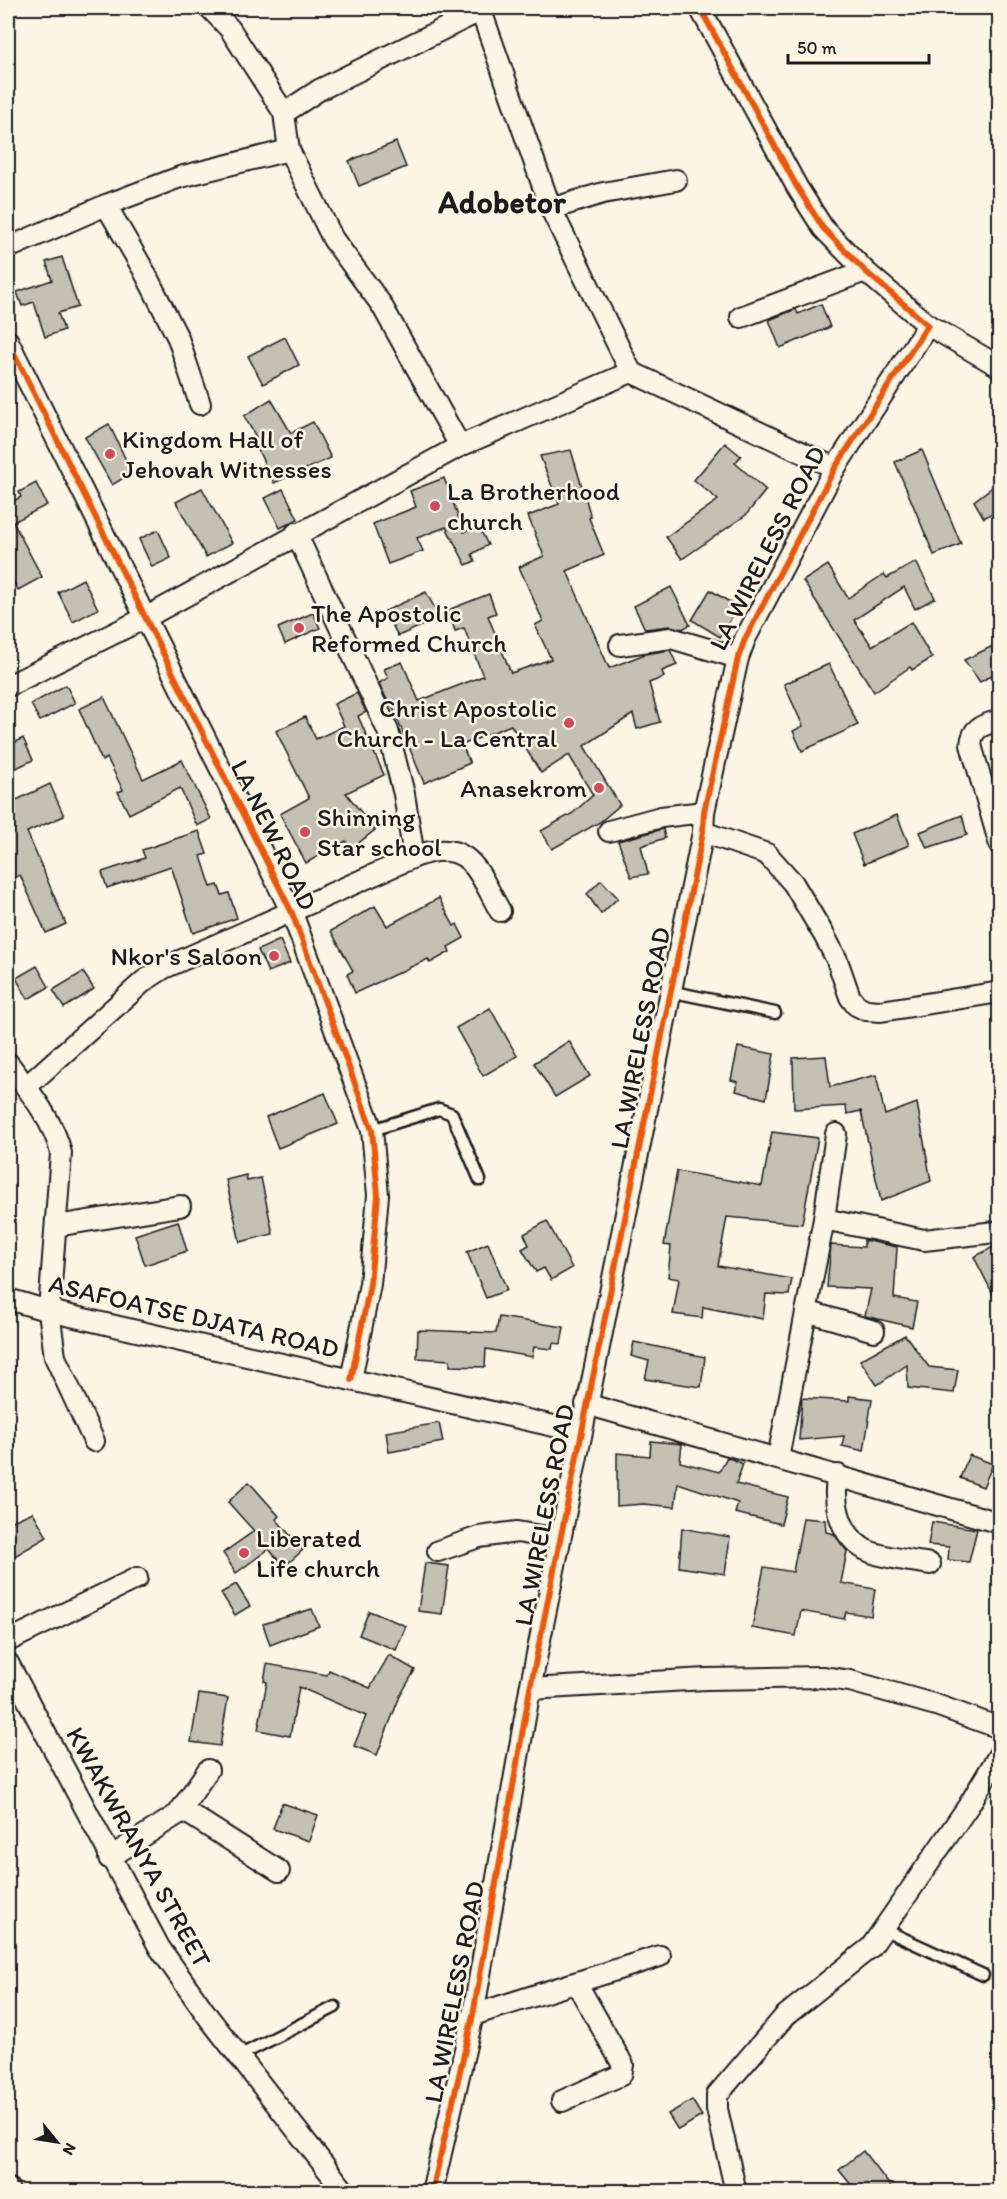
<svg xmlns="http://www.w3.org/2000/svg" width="1007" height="2199" font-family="Itim,sans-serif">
  <rect width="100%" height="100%" fill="#fcf5e5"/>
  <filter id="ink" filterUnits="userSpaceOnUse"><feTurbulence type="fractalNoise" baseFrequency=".0167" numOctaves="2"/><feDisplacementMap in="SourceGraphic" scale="12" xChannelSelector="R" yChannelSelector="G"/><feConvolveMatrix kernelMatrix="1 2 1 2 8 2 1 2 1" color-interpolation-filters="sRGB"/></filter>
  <g filter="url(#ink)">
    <!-- building -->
    <g fill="#c4c0b3" stroke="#1c1c1c" stroke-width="1.5">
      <path d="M396 142 406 167 359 186 349 161Z"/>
      <path d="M62 257 78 307 58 313 64 330 45 337 34 302 22 306 17 292 52 280 46 262Z"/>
      <path d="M821 304 830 327 780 348 769 320 796 309 798 314Z"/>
      <path d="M285 337 299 365 263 384 248 356Z"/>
      <path d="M271 399 291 433 313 422 331 458 274 483 256 446 260 444 244 416Z"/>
      <path d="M109 424 132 473 112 485 85 437Z"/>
      <path d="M725 443 741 456 735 463 766 490 746 515 682 559 666 537 718 500 694 480Z"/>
      <path d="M571 450 591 517 589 518 604 555 567 571 609 668 645 654 670 650 677 665 662 671 664 677 649 683 660 722 637 729 633 714 584 746 620 805 600 822 552 849 541 831 573 813 593 795 569 755 541 773 511 725 462 745 470 763 424 783 390 701 388 702 379 683 388 678 384 669 402 662 419 701 483 676 464 628 455 631 448 610 489 594 496 613 488 616 511 673 551 659 535 625 543 621 519 567 544 556 528 516 559 504 540 456Z"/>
      <path d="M922 450 961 544 934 555 895 462Z"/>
      <path d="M444 478 464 532 478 525 488 545 472 554 475 561 466 565 446 527 417 538 423 551 388 564 373 524 416 507 410 491Z"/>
      <path d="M999 482V509L984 518 974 501Z"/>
      <path d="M36 483 47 505 13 522 42 577 18 590 8 571V504L21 497 19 492Z"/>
      <path d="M202 488 232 543 206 557 176 502Z"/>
      <path d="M283 489 298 519 280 528 265 498Z"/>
      <path d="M158 530 171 558 152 567 139 539Z"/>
      <path d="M916 562 935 598 915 609 904 587 854 620 872 646 911 622 932 658 912 670 910 667 874 692 803 581 828 565 848 598 884 574 887 578Z"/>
      <path d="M83 579 98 609 73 622 58 592Z"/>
      <path d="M671 587 690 625 682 629 670 626 645 629 634 606Z"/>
      <path d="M710 590 738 607 720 637 692 620Z"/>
      <path d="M426 592 440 618 398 636 385 611Z"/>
      <path d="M313 613 320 628 285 644 278 628Z"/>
      <path d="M999 643V671L980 682 964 660Z"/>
      <path d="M829 664 858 725 802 751 793 731 803 726 784 684Z"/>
      <path d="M66 685 75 703 40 721 31 704Z"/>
      <path d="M357 693 366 712 358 716 384 775 346 793 375 830 352 848 346 841 306 863 280 814 309 798 276 731 305 717 316 739 344 726 334 704Z"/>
      <path d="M104 697 143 779 182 760 211 819 197 826 180 788 129 814 118 792 123 790 107 758 102 761 79 709Z"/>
      <path d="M23 738 33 760 8 772V746Z"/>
      <path d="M50 784 64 816 27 832 66 924 46 933 20 875 8 881V804Z"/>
      <path d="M897 815 909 845 864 864 852 834Z"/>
      <path d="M962 815 967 835 927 848 920 832Z"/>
      <path d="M663 829 665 838 641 846 648 874 631 877 618 841Z"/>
      <path d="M199 831 207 854 201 856 211 887 218 885 222 895 229 893 237 918 193 933 171 866 107 888 102 872 145 858 142 850Z"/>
      <path d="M601 880 618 898 601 914 587 894Z"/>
      <path d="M439 898 454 926 457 924 464 938 448 947 450 952 430 963 428 959 355 993 347 974 353 971 331 931 375 906 387 926Z"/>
      <path d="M280 940 290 963 268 972 258 950Z"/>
      <path d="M37 966 49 987 28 999 16 978Z"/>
      <path d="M83 972 94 989 64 1008 53 990Z"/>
      <path d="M490 1008 517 1056 483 1076 456 1028Z"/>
      <path d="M569 1041 590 1076 555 1097 534 1063Z"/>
      <path d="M738 1047 774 1054 766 1099 736 1091 738 1082 731 1080Z"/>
      <path d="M826 1056 830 1087 876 1075 885 1115 917 1103 931 1181 881 1201 861 1111 847 1114 846 1106 794 1109 793 1058Z"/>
      <path d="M325 1093 338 1124 278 1148 266 1117Z"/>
      <path d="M772 1132 818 1138 802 1224 727 1217 718 1266 792 1279 789 1295 766 1294 763 1319 703 1307 702 1318 673 1314 679 1279 668 1277 671 1246 664 1245 677 1171 762 1186Z"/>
      <path d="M246 1175 247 1181 261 1178 273 1234 240 1242 226 1180Z"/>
      <path d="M178 1221 187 1251 145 1265 135 1235Z"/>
      <path d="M547 1221 572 1268 551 1280 544 1268 536 1272 522 1249 529 1245 524 1234Z"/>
      <path d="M864 1240 897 1247 894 1298 917 1302 912 1327 865 1316 871 1289 827 1287 831 1245 864 1247Z"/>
      <path d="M488 1243 507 1290 486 1298 467 1252Z"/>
      <path d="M997 1245 999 1246V1306L974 1257Z"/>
      <path d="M499 1317 564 1327 561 1344 553 1343 552 1349 534 1347 532 1357 486 1349 485 1367 450 1366V1360L417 1358 418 1330 496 1333Z"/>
      <path d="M905 1335 929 1367 958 1370 954 1393 908 1388 907 1365 877 1385 860 1360Z"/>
      <path d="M634 1342 705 1357 701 1387 645 1379 649 1361 631 1356Z"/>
      <path d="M849 1396 872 1399 864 1451 842 1446 844 1436 799 1440 802 1398 849 1401Z"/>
      <path d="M439 1423 443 1442 389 1452 386 1432Z"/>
      <path d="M651 1441 682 1444 680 1462 719 1472 727 1457 743 1464 736 1484 788 1497 781 1524 735 1513 738 1503 678 1483 675 1507 644 1504 617 1506V1453L650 1456Z"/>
      <path d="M969 1455 993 1464 983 1487 960 1478Z"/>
      <path d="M249 1482 279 1516 276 1519 303 1550 284 1567 269 1549 236 1573 223 1553 254 1531 228 1502Z"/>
      <path d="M33 1512 47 1537 8 1560V1523Z"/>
      <path d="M803 1518 825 1520 826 1532 834 1534 847 1551 841 1583 875 1589 871 1616 846 1612 844 1619 801 1611 796 1636 752 1628 764 1567 793 1572Z"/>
      <path d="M932 1522 977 1529 969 1562 948 1560 949 1547 928 1545Z"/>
      <path d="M682 1528 730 1537 725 1574 679 1567Z"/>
      <path d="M425 1563 449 1566 442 1614 418 1611Z"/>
      <path d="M236 1584 250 1606 235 1615 221 1593Z"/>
      <path d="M312 1609 319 1626 270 1645 263 1624Z"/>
      <path d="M369 1611 406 1626 396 1650 359 1635Z"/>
      <path d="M389 1655 415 1670 400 1696 377 1755 354 1746 366 1716 299 1687 290 1736 258 1730 267 1682 264 1681 267 1664 327 1675 329 1670 370 1688Z"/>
      <path d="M199 1694 228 1698 220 1746 191 1742Z"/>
      <path d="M282 1803 318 1815 309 1841 273 1829Z"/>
      <path d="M692 2100 702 2116 678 2130 668 2114Z"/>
      <path d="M863 2151 895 2192H857L839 2170Z"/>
    </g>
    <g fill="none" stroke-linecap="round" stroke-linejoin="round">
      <!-- service casing -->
      <g stroke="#1c1c1c" stroke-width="15">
        <g id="service">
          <path d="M669 991 775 1013"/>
          <path d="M372 1130 439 1109 452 1114 480 1180"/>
          <path d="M885 1930 983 1975"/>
          <path d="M239 2056 335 2007"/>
        </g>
      </g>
      <!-- minor casing -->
      <g stroke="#1c1c1c" stroke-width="24">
        <g id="minor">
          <path d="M210 8 230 29 284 113 289 150 333 239 381 304 460 446"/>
          <path d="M480 8 551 209 631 372 835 468"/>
          <path d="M284 113 319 90 486 8"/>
          <path d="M106 205 143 269 178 338 200 404"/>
          <path d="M551 209 603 193 676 180"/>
          <path d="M8 248 106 205 180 177 289 150"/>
          <path d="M741 317 865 271"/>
          <path d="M928 325 1000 367"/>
          <path d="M8 341 292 913 372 1130 378 1195 370 1284 351 1380"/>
          <path d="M620 645 671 638 738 658"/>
          <path d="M8 686 145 618 460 446 631 372"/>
          <path d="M1000 720C983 725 972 727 971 745L1000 845"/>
          <path d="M609 831 661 817 704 812"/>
          <path d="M703 832 767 854 793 883 824 935 837 960 850 997 856 1005 866 1010 881 1011 1000 992"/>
          <path d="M414 857C469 836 477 870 500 911"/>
          <path d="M8 1063C27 1088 54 1121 61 1153L49 1311 55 1357 94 1441"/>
          <path d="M26 1087 144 981 164 968 414 857 404 794 388 731 296 533"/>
          <path d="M824 1219 836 1134"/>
          <path d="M56 1226 180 1206"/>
          <path d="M8 1299 49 1311 580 1432"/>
          <path d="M806 1311 874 1331"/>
          <path d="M586 1404 1000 1523"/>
          <path d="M778 1458 824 1219 924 1240 996 1232 1000 1234"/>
          <path d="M838 1475C832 1500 839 1531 861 1547 874 1557 913 1561 930 1564"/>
          <path d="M438 1551 479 1537 517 1532 559 1539"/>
          <path d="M8 1641 137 1578"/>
          <path d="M8 1663 159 1947 209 2018 345 2192"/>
          <path d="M530 1689 706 1679 822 1677 850 1681 936 1705 1000 1728"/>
          <path d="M183 1810 279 1871"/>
          <path d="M109 1858 178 1814 208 1770"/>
          <path d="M473 2015 660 1956"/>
          <path d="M562 2101 621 2075 623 2065 577 1984"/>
          <path d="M8 2188 9 2192"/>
          <path d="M432 2192 473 2015 530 1689 703 832 704 812 738 658 745 639 835 468 928 325 865 271 823 228 797 187 700 8"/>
          <path d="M736 2192 717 2109V2095L785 2016 871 1947 969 1805 1000 1753"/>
        </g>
      </g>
      <!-- service -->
      <use href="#service" stroke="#fcf5e5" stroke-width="10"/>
      <!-- minor -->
      <use href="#minor" stroke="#fcf5e5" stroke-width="20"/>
      <!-- cycleway casing -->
      <g stroke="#fcf5e5" stroke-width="10">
        <g id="cycleway">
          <path d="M8 341 292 913 372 1130 378 1195 370 1284 351 1380"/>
          <path d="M432 2192 473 2015 530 1689 703 832 704 812 738 658 745 639 835 468 928 325 865 271 823 228 797 187 700 8"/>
        </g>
      </g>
      <!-- cycleway -->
      <use href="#cycleway" stroke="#e8590c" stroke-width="6"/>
    </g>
  </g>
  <!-- markers -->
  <g fill="#d1495b" stroke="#fcf5e5" stroke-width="2">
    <circle cx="110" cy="454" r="6"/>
    <circle cx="435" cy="506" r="6"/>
    <circle cx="299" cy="628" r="6"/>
    <circle cx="569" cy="723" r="6"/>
    <circle cx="599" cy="788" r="6"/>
    <circle cx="305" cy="832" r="6"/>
    <circle cx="274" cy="956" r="6"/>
    <circle cx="244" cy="1553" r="6"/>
  </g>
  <g text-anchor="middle" stroke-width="5" stroke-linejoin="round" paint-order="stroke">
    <!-- poi labels -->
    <g font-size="26" fill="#1c1c1c" stroke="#fcf5e5" text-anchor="start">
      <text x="122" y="448">Kingdom Hall of<tspan x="122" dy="30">Jehovah Witnesses</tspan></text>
      <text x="447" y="500">La Brotherhood<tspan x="447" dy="30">church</tspan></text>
      <text x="311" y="622">The Apostolic<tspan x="311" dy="30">Reformed Church</tspan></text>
      <text x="557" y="717" text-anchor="end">Christ Apostolic<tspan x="557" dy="30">Church - La Central</tspan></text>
      <text x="587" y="797" text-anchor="end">Anasekrom</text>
      <text x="317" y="826">Shinning<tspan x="317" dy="30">Star school</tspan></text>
      <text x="262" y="965" text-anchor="end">Nkor's Saloon</text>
      <text x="256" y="1547">Liberated<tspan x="256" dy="30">Life church</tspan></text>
    </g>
    <!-- street labels -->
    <g font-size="26" fill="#1c1c1c" stroke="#fcf5e5">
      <text transform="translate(767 548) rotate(-63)" y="9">LA WIRELESS ROAD</text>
      <text transform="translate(274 835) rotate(64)" y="9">LA NEW ROAD</text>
      <text transform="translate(640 1038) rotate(-79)" y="9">LA WIRELESS ROAD</text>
      <text transform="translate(194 1316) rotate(13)" y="9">ASAFOATSE DJATA ROAD</text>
      <text transform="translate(544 1515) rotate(-79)" y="9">LA WIRELESS ROAD</text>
      <text transform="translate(139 1847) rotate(61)" y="9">KWAKWRANYA STREET</text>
      <text transform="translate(454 1992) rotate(-79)" y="9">LA WIRELESS ROAD</text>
    </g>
    <!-- district labels -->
    <g font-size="32" font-weight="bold" fill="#1c1c1c" stroke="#fcf5e5">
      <text x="502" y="213">Adobetor</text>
    </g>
  </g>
  <!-- margin -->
  <rect width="1007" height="2199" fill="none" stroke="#fcf5e5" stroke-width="30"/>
  <rect x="15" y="15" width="977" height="2169" fill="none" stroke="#1c1c1c" stroke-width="2" filter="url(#ink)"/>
  <!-- north arrow -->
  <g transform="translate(57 2142) rotate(120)" stroke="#fcf5e5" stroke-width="4.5" paint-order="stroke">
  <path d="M0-4.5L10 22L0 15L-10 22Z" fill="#1c1c1c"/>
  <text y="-9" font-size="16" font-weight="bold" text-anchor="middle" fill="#1c1c1c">N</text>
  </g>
  <!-- scale -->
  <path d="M788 54v9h141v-9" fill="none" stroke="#1c1c1c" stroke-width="3"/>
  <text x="797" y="54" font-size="18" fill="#1c1c1c" stroke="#fcf5e5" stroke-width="4.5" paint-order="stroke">50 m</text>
</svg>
